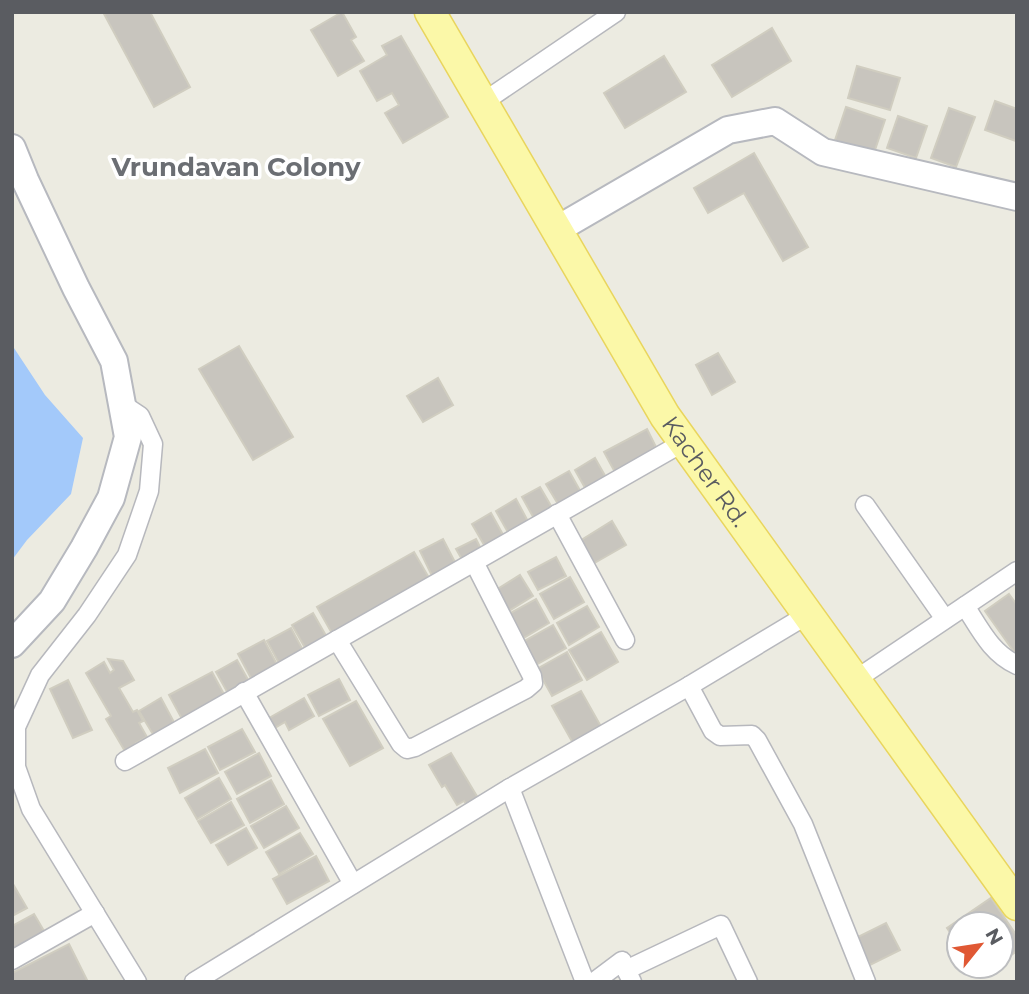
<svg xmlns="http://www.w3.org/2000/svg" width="1029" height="994" font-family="Montserrat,sans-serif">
  <rect width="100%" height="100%" fill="#ecebe1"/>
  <!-- water -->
  <path fill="#a3c9fa" d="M12 345 45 395 83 438 71 494 27 540 12 560Z"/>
  <!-- building -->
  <g fill="#c8c5be" stroke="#d0cdc0" stroke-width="2">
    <path d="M103 12H150L190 87 154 107Z"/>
    <path d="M342 12 356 37 351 40 364 61 338 76 311 30Z"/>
    <path d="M772 28 791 61 732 97 712 65Z"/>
    <path d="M401 36 448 117 403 143 385 113 399 105 392 93 377 101 360 71 387 55 382 46Z"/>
    <path d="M664 56 686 92 625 128 604 93Z"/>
    <path d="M857 66 900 78 890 110 848 98Z"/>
    <path d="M995 101 1017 109 1016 141 985 130Z"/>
    <path d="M846 107 885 120 873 156 834 143Z"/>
    <path d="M949 108 975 117 956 167 931 158Z"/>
    <path d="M898 116 927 126 916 158 887 148Z"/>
    <path d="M754 153 808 247 783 261 744 193 708 213 694 188Z"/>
    <path d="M239 346 293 437 253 460 199 369Z"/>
    <path d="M718 353 735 382 712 395 696 365Z"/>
    <path d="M438 378 453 405 423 422 407 396Z"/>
    <path d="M647 429 659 453 617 476 604 452Z"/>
    <path d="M595 458 608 481 588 493 575 470Z"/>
    <path d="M569 471 583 496 561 509 546 484Z"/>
    <path d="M540 487 554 511 536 522 522 497Z"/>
    <path d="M516 499 530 525 510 536 496 511Z"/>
    <path d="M491 513 506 540 487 550 472 524Z"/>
    <path d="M612 521 626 545 591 565 578 542Z"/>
    <path d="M443 539 457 566 433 578 420 551Z"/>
    <path d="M476 539 483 553 464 563 456 549Z"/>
    <path d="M414 552 432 583 334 637 317 607Z"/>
    <path d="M556 557 566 576 538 590 528 572Z"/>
    <path d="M520 575 533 596 504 614 491 593Z"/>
    <path d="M570 577 584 602 554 619 540 594Z"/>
    <path d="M1009 594 1017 605V656L985 611Z"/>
    <path d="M536 599 549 623 520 640 507 615Z"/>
    <path d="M587 606 599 627 569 645 557 623Z"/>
    <path d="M313 613 329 641 308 653 292 625Z"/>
    <path d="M553 625 566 648 534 666 521 643Z"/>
    <path d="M291 628 305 654 281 667 267 641Z"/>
    <path d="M601 632 618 662 587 680 569 650Z"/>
    <path d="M264 640 280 670 254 684 238 654Z"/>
    <path d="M567 652 582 680 552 696 537 669Z"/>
    <path d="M108 659 123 661 134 680 119 688 133 712 137 710 143 721 139 723 147 737 136 743 138 746 126 753 106 719 111 716 86 673 104 662 110 673 114 670Z"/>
    <path d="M237 660 251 685 230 697 216 672Z"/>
    <path d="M212 672 225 696 182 719 169 695Z"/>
    <path d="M339 679 350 700 319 716 308 695Z"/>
    <path d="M68 680 92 730 73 738 50 689Z"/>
    <path d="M581 691 603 730 574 745 552 706Z"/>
    <path d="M161 698 175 724 154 736 139 711Z"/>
    <path d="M304 698 314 716 289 730 285 722 275 728 269 718Z"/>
    <path d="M356 701 383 748 350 766 323 719Z"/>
    <path d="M242 729 255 752 220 770 208 747Z"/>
    <path d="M205 749 218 773 180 793 168 768Z"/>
    <path d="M259 753 271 776 237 794 225 772Z"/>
    <path d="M451 753 481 803 470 810 464 801 457 805 445 785 442 787 429 765Z"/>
    <path d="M219 778 231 799 197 819 185 798Z"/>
    <path d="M271 780 284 804 250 823 237 799Z"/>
    <path d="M231 802 244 825 211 843 198 821Z"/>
    <path d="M286 806 299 828 264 848 251 826Z"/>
    <path d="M246 828 257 848 228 865 216 845Z"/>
    <path d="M300 833 313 854 279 874 266 852Z"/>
    <path d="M316 856 329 881 287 904 273 879Z"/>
    <path d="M13 884 27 908 12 916V885Z"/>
    <path d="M991 898 1017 936V951L1001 962V924H959V945L947 928Z"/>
    <path d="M34 914 47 936 12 953V926Z"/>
    <path d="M886 923 900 950 870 965 856 938Z"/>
    <path d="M69 944 88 982H12V973Z"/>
    <path d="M973 966H995L980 976Z"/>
  </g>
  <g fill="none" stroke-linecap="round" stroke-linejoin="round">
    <!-- street casing -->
    <g stroke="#b7b8bd" stroke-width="21">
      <g id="street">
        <path d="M482 103 616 12"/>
        <path d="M122 404 140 416 153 444 149 491 127 555 87 615 40 675 16 727V767L31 809 137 982"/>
        <path d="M865 505 945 619"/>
        <path d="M557 514 625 640"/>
        <path d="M965 606C980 629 991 653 1017 665"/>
        <path d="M337 640 401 744 407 749 415 747 526 689 533 683 532 676 474 562"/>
        <path d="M855 680 1017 571"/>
        <path d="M689 686 713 731 720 736 752 735 757 740 803 824 866 982"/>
        <path d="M244 692 353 884"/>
        <path d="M125 761 684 442"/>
        <path d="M510 788 585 982"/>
        <path d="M12 960 95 913"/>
        <path d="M626 970 721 925 748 982"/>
        <path d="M194 982 510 788 689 686 807 615"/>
        <path d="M594 982 622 961 632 982"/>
      </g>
    </g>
    <!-- secondary casing -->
    <g stroke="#b7b9bf" stroke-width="30">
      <g id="secondary">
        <path d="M12 148 25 180 76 288 114 361 128 437 111 498 84 548 52 601 12 644"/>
        <path d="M556 230 728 130 775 121 823 152 1017 197"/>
      </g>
    </g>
    <!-- primary casing -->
    <g stroke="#e9d55d" stroke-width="33">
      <g id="primary">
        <path id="s1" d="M430 12 665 416 1017 905"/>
      </g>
    </g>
    <!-- street -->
    <use href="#street" stroke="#fff" stroke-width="18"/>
    <!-- secondary -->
    <use href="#secondary" stroke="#fff" stroke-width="26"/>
    <!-- primary -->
    <use href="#primary" stroke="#fbf8a8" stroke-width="30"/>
  </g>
  <g text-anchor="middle" stroke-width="7" stroke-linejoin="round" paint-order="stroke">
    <!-- street labels -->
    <g font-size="24" fill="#5a5c61" stroke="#fff">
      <text dy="8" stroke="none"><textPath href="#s1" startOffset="536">Kacher Rd.</textPath></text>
    </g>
    <!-- neighbourhood labels -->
    <g font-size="26" font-weight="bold" fill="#6b6e73" stroke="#fff">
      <text x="236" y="176">Vrundavan Colony</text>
    </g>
  </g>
  <!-- border -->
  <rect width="1029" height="994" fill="none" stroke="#5a5c61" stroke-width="28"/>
  <!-- north arrow -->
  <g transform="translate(980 945) rotate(60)"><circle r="33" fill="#ffffff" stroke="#bdbec0" stroke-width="2"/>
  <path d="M0-5L12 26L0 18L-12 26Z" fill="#e05834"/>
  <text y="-10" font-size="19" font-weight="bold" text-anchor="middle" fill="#5a5c61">N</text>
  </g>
</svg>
